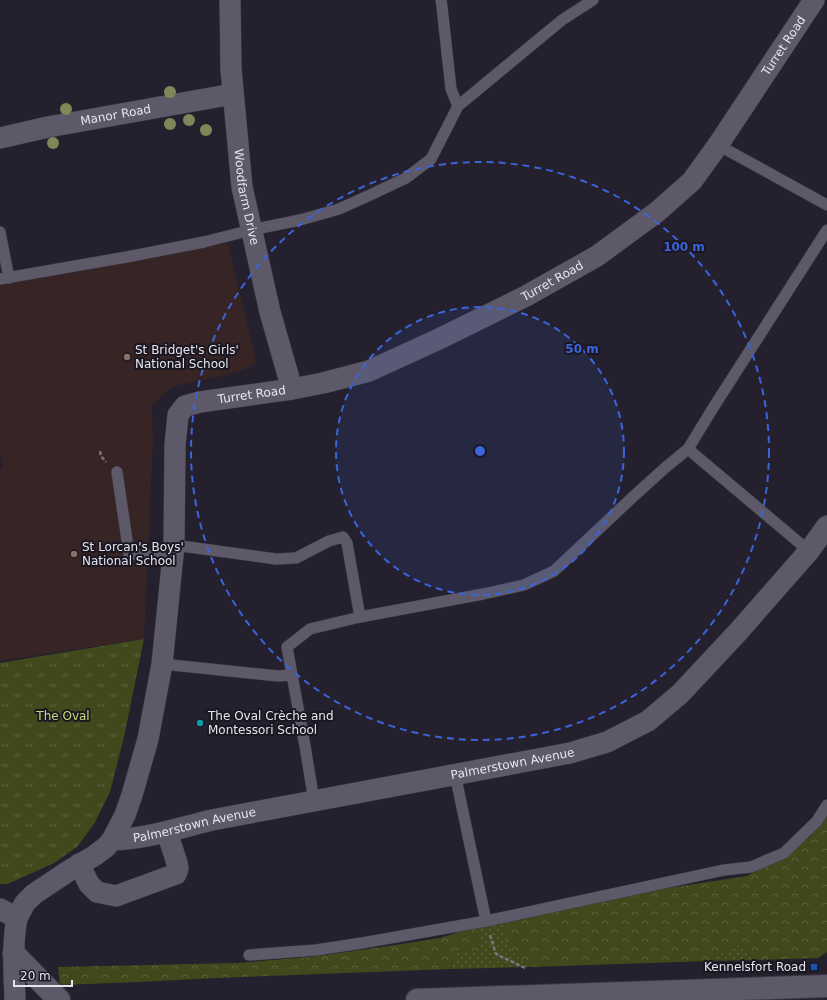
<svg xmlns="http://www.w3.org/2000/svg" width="827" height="1000" font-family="'DejaVu Sans',sans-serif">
  <defs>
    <pattern id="grass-dots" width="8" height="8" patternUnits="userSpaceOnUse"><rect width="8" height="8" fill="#40491b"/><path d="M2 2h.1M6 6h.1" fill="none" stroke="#5c633c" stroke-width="1.8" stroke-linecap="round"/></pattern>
    <pattern id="forest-crowns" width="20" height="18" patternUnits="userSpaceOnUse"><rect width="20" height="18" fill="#40491b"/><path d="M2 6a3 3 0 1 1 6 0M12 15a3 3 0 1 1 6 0" fill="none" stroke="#5c633c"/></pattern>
    <pattern id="park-tufts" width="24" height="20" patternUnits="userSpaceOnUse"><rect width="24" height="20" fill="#40491b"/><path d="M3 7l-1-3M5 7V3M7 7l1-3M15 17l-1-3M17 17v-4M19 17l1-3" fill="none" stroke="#5c633c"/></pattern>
  </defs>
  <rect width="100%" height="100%" fill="#24202d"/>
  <!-- education -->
  <path fill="#372424" d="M228 243 254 351 256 363 248 368 232 373 171 387 152 406 153 439 144 639 0 661V468H3L0 451V285L80 271Z"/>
  <!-- grass -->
  <g fill="url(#grass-dots)">
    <path d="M507 921 516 955 530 967 450 969 453 960 458 952 467 950 472 928Z"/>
    <path d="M739 945 746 948 750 955 756 960 710 961C720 954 728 949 739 945Z"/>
  </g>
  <!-- forest -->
  <g fill="url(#forest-crowns)">
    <path d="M827 814V952L818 958 756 960 750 955 746 948 739 945C728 949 720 954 710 961L530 967C516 955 495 941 507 921L662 889 747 876 780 857 810 837Z"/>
    <path d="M472 928 479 933V946L474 952 467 950 458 952 453 960 450 969 217 978 138 982 60 985 58 967 236 963 310 957 389 946 440 938Z"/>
  </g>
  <!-- park -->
  <path fill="url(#park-tufts)" d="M144 639 124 737 110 792 94 824 77 847 54 863 21 878 7 884H0V663Z"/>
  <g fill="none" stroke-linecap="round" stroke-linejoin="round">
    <!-- lane casing -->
    <g stroke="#3d3a45" stroke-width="12">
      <g id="lane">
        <path d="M441 0 442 7 451 89 458 106"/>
        <path d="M718 145 827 205"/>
        <path d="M0 232 9 278"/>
        <path d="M0 279 132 256 204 242 251 230 300 220 339 209 370 195 406 178 431 159 458 106 562 20 593 0"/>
        <path d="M688 449 809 551"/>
        <path d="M117 472 129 554 173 557"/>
        <path d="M174 545 276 559 296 558 329 541 343 537 347 543 360 617"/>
        <path d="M162 664 278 676 292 675"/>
        <path d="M455 774 486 921"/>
        <path d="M314 801 305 746 287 647 310 629 360 617 483 594 524 585 554 571 635 495 666 467 688 449 713 408 827 230"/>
        <path d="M249 955 316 950 362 943 486 921 724 870 751 867 784 853 817 821 827 805"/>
      </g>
    </g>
    <!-- street casing -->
    <g stroke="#3d3a45" stroke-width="22">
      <g id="street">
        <path id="s1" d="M230 0 231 69 242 187 270 312 292 389"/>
        <path id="s2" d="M0 138 48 127 233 94"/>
        <path id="s3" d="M112 840C146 839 179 828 212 820L570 753 607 742 648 721 680 694 738 632 809 551 827 526"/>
        <path d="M79 864 89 884 97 892 116 896 176 874 178 869 177 863 167 832"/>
        <path id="s4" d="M0 909 17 918 25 903 34 894 70 870 94 856 106 847 112 840 125 815 132 795 148 739 162 664 174 545 175 445 178 415 185 406 200 402 292 389 323 383 369 371 441 338 526 296 597 256 657 212 692 181 718 145 814 0"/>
        <path d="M15 1000C14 973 12 944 17 918"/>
      </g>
    </g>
    <!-- secondary casing -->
    <g stroke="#3d3a45" stroke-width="24">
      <g id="secondary">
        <path d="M14 954 59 1000"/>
        <path d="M417 1000 827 986"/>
      </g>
    </g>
    <!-- path -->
    <g stroke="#77747f" stroke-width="2.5" stroke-dasharray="4 2" stroke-linecap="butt">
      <path d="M100 451 101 456 106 462"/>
      <path d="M490 935 496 954 525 968"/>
    </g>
    <!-- lane -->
    <use href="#lane" stroke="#5d5968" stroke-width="11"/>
    <!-- street -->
    <use href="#street" stroke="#5d5968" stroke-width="21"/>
    <!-- secondary -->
    <use href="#secondary" stroke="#5d5968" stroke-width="22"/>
  </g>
  <!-- trees -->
  <g fill="#7e8758">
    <circle cx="170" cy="92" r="6"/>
    <circle cx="66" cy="109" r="6"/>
    <circle cx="189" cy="120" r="6"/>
    <circle cx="170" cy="124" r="6"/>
    <circle cx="206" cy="130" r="6"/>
    <circle cx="53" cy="143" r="6"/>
  </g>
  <!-- distance rings -->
  <circle cx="480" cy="451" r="144" fill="#3b64db" fill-opacity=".12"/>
  <g fill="none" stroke="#3b64db" stroke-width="2" stroke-dasharray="7 5">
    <circle cx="480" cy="451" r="144"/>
    <circle cx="480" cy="451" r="289"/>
  </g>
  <!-- markers -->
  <g fill="#8d6e63" stroke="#1a1723" stroke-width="1.5">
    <circle cx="127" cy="357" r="4"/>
    <circle cx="74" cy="554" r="4"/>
  </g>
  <circle fill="#0f9aa8" stroke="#1a1723" stroke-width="1.5" cx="200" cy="723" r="4"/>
  <rect fill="#1a4fb4" stroke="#1a1723" stroke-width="1.5" x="810" y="963" width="8" height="8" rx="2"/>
  <g text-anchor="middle" stroke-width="4" stroke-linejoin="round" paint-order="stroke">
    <!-- street labels -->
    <g font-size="12" fill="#e6e4ed" stroke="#1a1723">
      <text dy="4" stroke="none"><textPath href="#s4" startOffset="1317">Turret Road</textPath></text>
      <text dy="4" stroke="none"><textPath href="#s2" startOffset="118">Manor Road</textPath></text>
      <text dy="4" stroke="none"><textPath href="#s1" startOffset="198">Woodfarm Drive</textPath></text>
      <text dy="4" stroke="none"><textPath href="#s4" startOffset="981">Turret Road</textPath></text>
      <text dy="4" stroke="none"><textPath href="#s4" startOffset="657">Turret Road</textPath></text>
      <text dy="4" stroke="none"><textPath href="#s3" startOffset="408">Palmerstown Avenue</textPath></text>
      <text dy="4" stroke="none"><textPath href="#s3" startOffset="84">Palmerstown Avenue</textPath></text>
    </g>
    <!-- poi labels -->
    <g font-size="12" fill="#e6e4ed" stroke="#1a1723" text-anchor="start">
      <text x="135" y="354">St Bridget's Girls'<tspan x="135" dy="14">National School</tspan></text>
      <text x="82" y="551">St Lorcan's Boys'<tspan x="82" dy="14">National School</tspan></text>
      <text x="208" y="720">The Oval Crèche and<tspan x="208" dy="14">Montessori School</tspan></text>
      <text x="806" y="971" text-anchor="end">Kennelsfort Road</text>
    </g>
    <!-- park labels -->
    <g font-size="12" fill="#c8dc7c" stroke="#1a1723">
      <text x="63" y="720">The Oval</text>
    </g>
  </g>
  <circle cx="480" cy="451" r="6" fill="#3b64db" stroke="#1a1723" stroke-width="2"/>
  <g font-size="12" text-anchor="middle" font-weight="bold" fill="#3b64db" stroke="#1a1723" stroke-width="4" stroke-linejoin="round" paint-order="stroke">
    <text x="684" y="251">100 m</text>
    <text x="582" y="353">50 m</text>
  </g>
  <!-- scale -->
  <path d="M14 980v6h58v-6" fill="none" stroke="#e6e4ed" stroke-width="2"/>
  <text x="20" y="980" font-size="12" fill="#e6e4ed" stroke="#1a1723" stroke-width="3" paint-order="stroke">20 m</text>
</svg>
